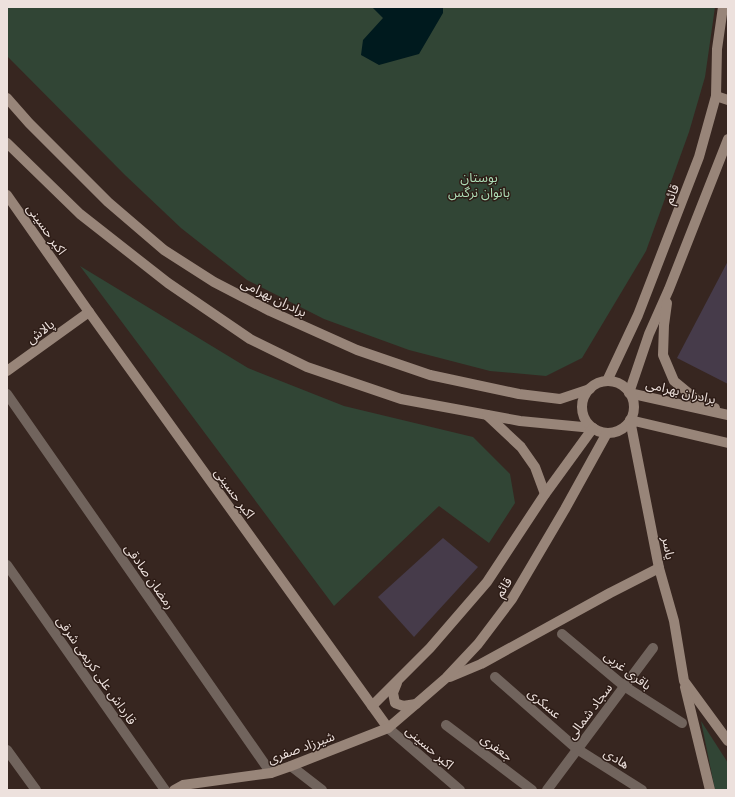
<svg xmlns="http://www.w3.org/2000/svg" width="735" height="797" font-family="'Exo 2','Noto Sans Arabic',sans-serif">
  <rect width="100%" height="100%" fill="#372620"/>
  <!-- green -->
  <g fill="#314535">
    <path d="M7 7H715L705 77 689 132 646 251 582 358 546 376 490 371 409 350 324 319 247 280 181 228 125 175 7 56Z"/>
    <path d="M80 266 248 368 344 406 473 437 510 474 515 503 489 543 439 506 334 606Z"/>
    <path d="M701 721 728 763V790H715Z"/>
  </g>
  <!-- water -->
  <path fill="#001a1e" d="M372 7H443V13L419 54 379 65 361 55 363 40 383 18Z"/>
  <!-- building -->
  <g fill="#463b4a">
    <path d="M728 261V384L677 358Z"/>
    <path d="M443 538 478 567 414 637 378 597Z"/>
  </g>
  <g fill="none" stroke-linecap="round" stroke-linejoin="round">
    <!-- street -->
    <g stroke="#71645d" stroke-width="10">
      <path d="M7 394 271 773"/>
      <path d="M7 565 165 790"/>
      <path d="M562 634 624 686 682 723"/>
      <path d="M495 677 577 749 642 790"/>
      <path d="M446 725 532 790"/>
      <path d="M388 728 460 790"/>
      <path d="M7 750 36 790"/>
      <path d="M291 766 322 790"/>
      <path d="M547 790 653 648"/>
    </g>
    <!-- secondary -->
    <g stroke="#988579" stroke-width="10">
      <path d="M716 96 728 100"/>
      <path d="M7 98 29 123 108 202 164 250 214 282 270 311 357 350 430 375 519 394 560 399 590 389"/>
      <path d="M728 139 669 289 649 334 629 393 728 415"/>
      <path d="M7 143 80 214 168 283 250 339 307 367 401 399 520 421 593 428"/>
      <path d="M7 195 89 312 388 728"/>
      <path d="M667 303 664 325 663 355 674 381 697 400 715 408"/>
      <path d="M7 371 89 312"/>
      <path d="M607 381 638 315 699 157 716 96 717 49 723 7"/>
      <circle cx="608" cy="407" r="26"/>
      <path d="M487 415 521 447 535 467 545 494"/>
      <path d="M728 443 630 420 659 568 674 621 684 681 728 741"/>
      <path d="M450 677 481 664 610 593 659 568"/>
      <path d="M397 683 393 693 395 703 403 706 416 704"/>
      <path d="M685 687 710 790"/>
      <path d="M372 706 430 648 487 582 545 494 593 428"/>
      <path d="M174 790 183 785 271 773 291 766 388 728 416 704 446 678 478 644 512 599 565 509 607 433"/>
    </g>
  </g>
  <g text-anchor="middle" stroke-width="3" stroke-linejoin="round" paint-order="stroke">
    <!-- park labels -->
    <g font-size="13" fill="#adddb6" stroke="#2d1c16">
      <text x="479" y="182">بوستان<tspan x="479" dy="15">بانوان نرگس</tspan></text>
    </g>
    <!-- street labels -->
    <g font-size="13" fill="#ede1dd" stroke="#2d1c16">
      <text transform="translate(671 194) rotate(-69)" y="5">قائم</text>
      <text transform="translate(47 229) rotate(55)" y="5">اکبر حسینی</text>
      <text transform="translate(274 297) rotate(26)" y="5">برادران بهرامی</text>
      <text transform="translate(40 331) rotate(-36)" y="5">پالاش</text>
      <text transform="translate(681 391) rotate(13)" y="5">برادران بهرامی</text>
      <text transform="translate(235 493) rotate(54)" y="5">اکبر حسینی</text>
      <text transform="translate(669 548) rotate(79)" y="5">یاسر</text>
      <text transform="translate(150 576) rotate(55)" y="5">رمضان صادقی</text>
      <text transform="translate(503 587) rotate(-57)" y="5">قائم</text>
      <text transform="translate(97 670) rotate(55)" y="5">قارداش علی کریمی شرقی</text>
      <text transform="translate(628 670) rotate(37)" y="5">باقری غربی</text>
      <text transform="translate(545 703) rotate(41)" y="5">عسکری</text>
      <text transform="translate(589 711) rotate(-53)" y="5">سجاد شمالی</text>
      <text transform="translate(301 747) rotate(-20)" y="5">شیرزاد صفری</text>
      <text transform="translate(430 747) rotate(41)" y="5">اکبر حسینی</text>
      <text transform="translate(497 747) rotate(37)" y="5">جعفری</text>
      <text transform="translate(617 758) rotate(32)" y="5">هادی</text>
    </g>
  </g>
  <!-- border -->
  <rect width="735" height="797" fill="none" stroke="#ede1dd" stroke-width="16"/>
</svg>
